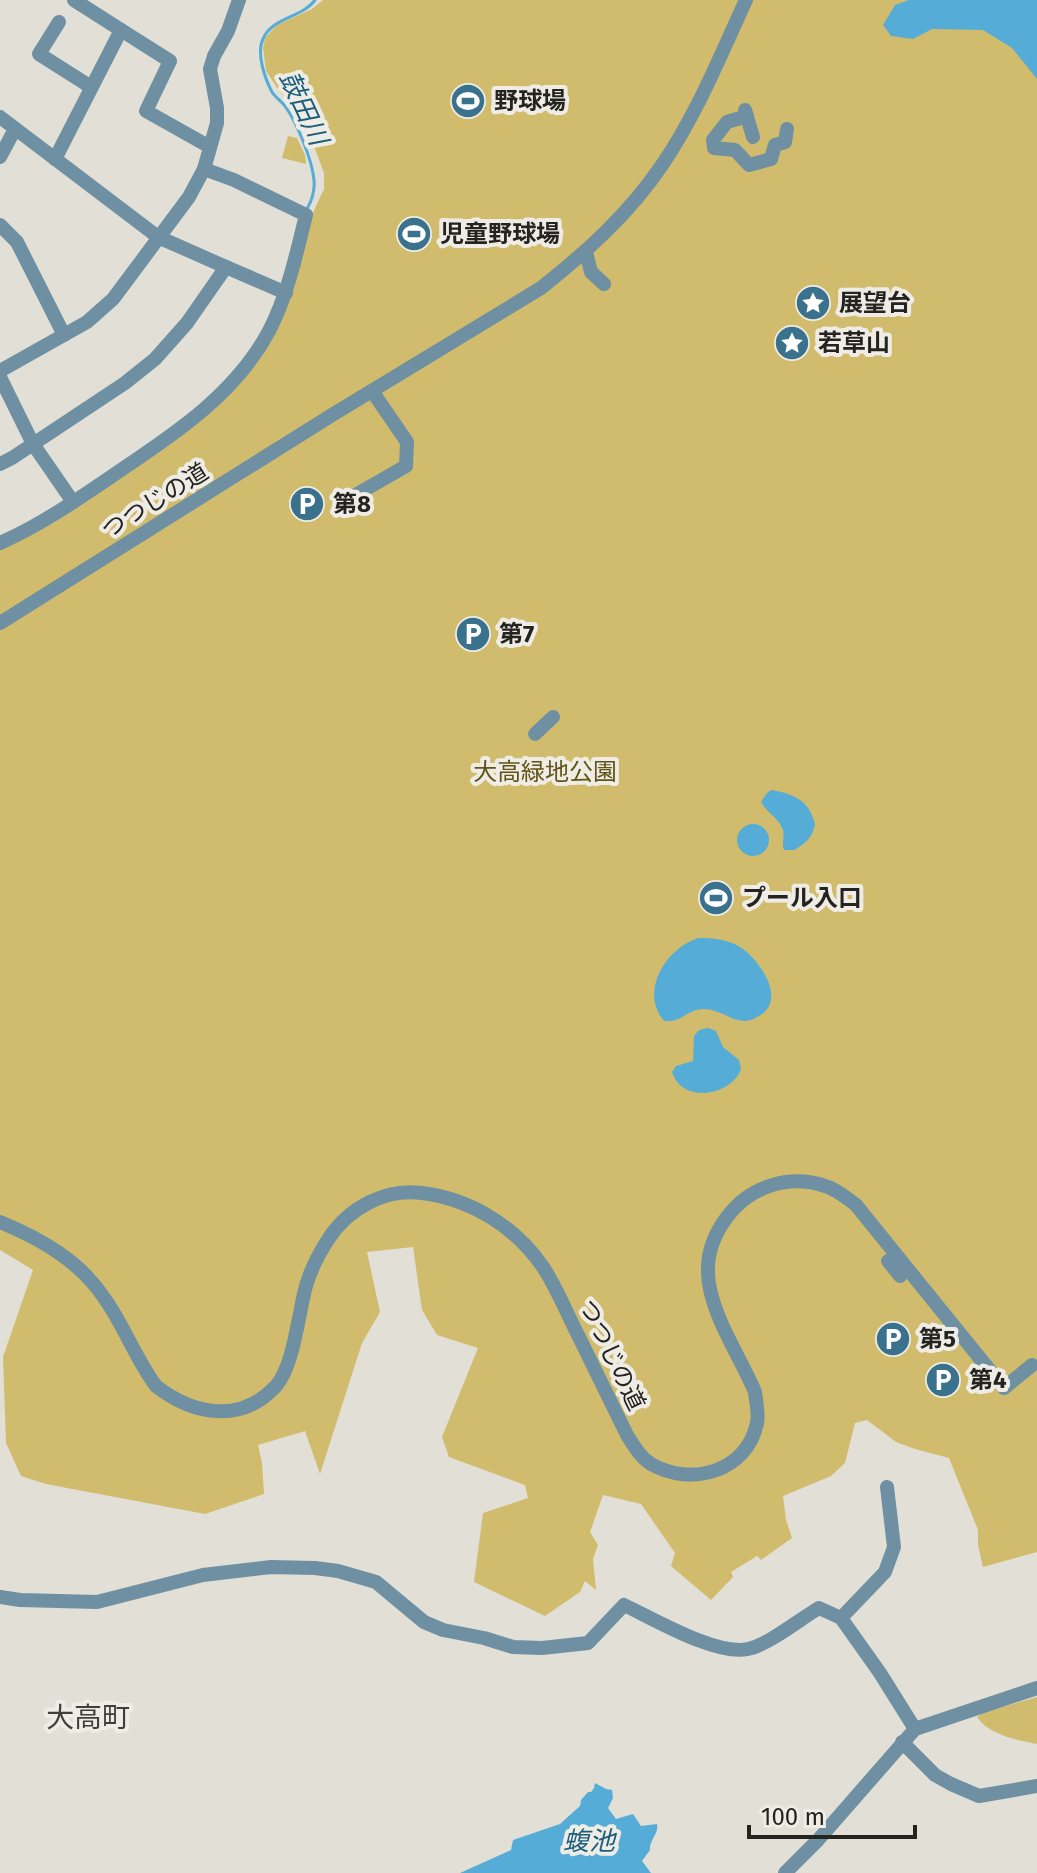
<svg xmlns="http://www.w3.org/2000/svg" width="1037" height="1873" font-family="'Fira Sans','Noto Sans JP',sans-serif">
  <rect width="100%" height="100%" fill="#e1dfd6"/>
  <!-- green -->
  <g fill="#d1bc6d">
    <path d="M323 0H1037V1552L983 1567 978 1545V1530L949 1458 915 1449 896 1442 867 1420 855 1423 845 1463 831 1476 783 1496 786 1520 792 1538 761 1560 757 1556 731 1572 733 1577 711 1600 671 1566 675 1553 641 1504 603 1495 590 1532 598 1545 593 1559 596 1590 585 1581 580 1592 545 1616 474 1582 483 1513 528 1498 525 1485 449 1457 442 1437 478 1348 437 1335 422 1310 413 1247 367 1252 380 1312 362 1343 320 1474 305 1431 258 1445 262 1463 264 1494 205 1514 46 1484 21 1476 6 1443 3 1357 33 1270 0 1250V547L132 469 264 345 311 217 324 189V173L312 141 293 104 280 92 266 71 263 48 265 38 277 25 312 9Z"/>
    <path d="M288 136 297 138 305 155 306 164 282 158Z"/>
    <path d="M1037 1697V1744C1017 1740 989 1735 977 1717L982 1713Z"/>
  </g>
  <!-- water -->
  <g fill="#55add7">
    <path d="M909 0H1037V79L1012 48 983 30 932 29 913 39 891 36 883 25 895 5Z"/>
    <path d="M771 790C790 793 807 799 813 818 815 824 816 824 813 831 811 839 802 845 795 850H784C781 842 785 838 783 830 779 818 767 813 761 802L766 794Z"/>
    <circle cx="753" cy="840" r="16"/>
    <path d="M698 938C713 938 727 939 740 947 758 958 786 997 762 1014 757 1017 752 1021 745 1021 731 1021 719 1009 704 1009 686 1009 685 1022 664 1021 645 999 656 968 676 951 682 945 690 941 698 938Z"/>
    <path d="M708 1028 716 1031 723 1047 739 1060 741 1069C740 1072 737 1078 734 1080 717 1098 680 1099 672 1072L676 1066 693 1061 694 1036 699 1030Z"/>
    <path d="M595 1783 606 1789 612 1790 613 1798 608 1808 616 1819 633 1814 641 1826 657 1824C659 1834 649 1840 650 1850L642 1861 651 1873H460L511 1850 513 1840 560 1824 580 1806 581 1800 588 1792H591L594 1788Z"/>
  </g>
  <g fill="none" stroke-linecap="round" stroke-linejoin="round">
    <!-- stream -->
    <path stroke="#55add7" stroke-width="3" d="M307 209C312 200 315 190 314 180 312 159 297 123 285 106 281 101 275 97 272 92 265 79 256 53 263 39 272 17 302 18 315 0"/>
    <!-- minor -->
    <g stroke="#6e90a2" stroke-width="14">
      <path d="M59 22 39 54 91 87"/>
      <path d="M121 30 170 61 146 111 210 147"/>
      <path d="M745 110 753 137"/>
      <path d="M747 116 727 122 713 140 714 148 735 150 749 165 771 159 775 145 785 142 787 129"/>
      <path d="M0 117 158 237 226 267"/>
      <path d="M0 157 15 129"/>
      <path d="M55 159 121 30 74 0"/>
      <path d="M204 169 217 123V108L210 69 214 56 228 31 239 0"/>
      <path d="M0 225 17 242 64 335"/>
      <path d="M586 252 591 272 604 284"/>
      <path d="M0 371 87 322 113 299 189 197 204 169 234 180 306 215C296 255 288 294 269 331 235 395 173 435 115 474 78 499 41 525 0 543"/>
      <path d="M0 377 33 444 73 502"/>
      <path d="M0 464 12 458 125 383 155 359 187 323 226 267 286 293"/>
      <path d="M352 497 406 466 407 442 372 391"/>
      <path d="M0 623 332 415 541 288C586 252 629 214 662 165 697 114 720 56 746 0"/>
      <path d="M535 734 553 717"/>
      <path d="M0 1222C41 1239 80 1261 105 1299 124 1326 136 1359 156 1386 193 1415 241 1424 276 1386 293 1366 298 1319 304 1294 308 1274 318 1255 329 1238 349 1208 385 1188 422 1193 470 1199 515 1226 543 1267 557 1288 567 1314 579 1337 595 1370 611 1402 627 1435 634 1446 640 1457 651 1464 691 1487 747 1472 757 1423 759 1413 756 1402 755 1392 740 1356 709 1312 708 1273 707 1252 715 1233 727 1217 750 1186 789 1174 825 1186 836 1189 847 1198 856 1205L1004 1388 1032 1365"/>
      <path d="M888 1261 900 1276"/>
      <path d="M0 1597 20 1600 97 1602 203 1575 271 1567 315 1568 338 1571 376 1582 424 1622 443 1630 484 1638 513 1647 542 1648 588 1643 624 1605C654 1619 716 1656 748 1649 768 1645 800 1619 819 1608L841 1618 880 1673 915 1729"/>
      <path d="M841 1618 885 1572 894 1547 887 1487"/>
      <path d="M902 1742 935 1775 951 1784 979 1796 1037 1786"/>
      <path d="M785 1873 818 1840 915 1729 1037 1688"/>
    </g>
  </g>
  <!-- icons -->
  <defs>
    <g id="stadium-disc" transform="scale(1.8)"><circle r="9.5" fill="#3a718c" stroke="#eeece4"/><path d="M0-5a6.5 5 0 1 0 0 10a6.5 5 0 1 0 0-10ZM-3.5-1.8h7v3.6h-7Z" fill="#fff"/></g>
    <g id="sight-disc" transform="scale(1.8)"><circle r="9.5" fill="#3a718c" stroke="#eeece4"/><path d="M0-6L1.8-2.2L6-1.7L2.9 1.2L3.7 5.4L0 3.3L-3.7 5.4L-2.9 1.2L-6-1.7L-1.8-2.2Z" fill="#fff"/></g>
    <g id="parking-disc" transform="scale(1.8)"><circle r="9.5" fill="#3a718c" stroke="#eeece4"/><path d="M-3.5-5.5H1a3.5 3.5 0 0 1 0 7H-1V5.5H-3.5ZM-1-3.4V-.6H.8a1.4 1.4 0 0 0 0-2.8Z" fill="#fff"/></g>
  </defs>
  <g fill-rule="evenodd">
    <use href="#stadium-disc" x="468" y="101"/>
    <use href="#stadium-disc" x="414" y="234"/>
    <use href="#sight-disc" x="813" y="303"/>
    <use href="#sight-disc" x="792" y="343"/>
    <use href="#parking-disc" x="307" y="504"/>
    <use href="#parking-disc" x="473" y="634"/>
    <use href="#stadium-disc" x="716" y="898"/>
    <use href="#parking-disc" x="893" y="1339"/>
    <use href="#parking-disc" x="943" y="1380"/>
  </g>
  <g text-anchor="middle" stroke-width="8" stroke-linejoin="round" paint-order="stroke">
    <!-- poi labels -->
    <g font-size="24" font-weight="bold" fill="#242320" stroke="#eeece4" text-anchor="start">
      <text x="494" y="109">野球場</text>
      <text x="440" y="242">児童野球場</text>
      <text x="839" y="311">展望台</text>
      <text x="818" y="351">若草山</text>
      <text x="333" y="512">第8</text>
      <text x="499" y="642">第7</text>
      <text x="742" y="906">プール入口</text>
      <text x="919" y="1347">第5</text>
      <text x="969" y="1388">第4</text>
    </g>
    <!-- street labels -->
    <g font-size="24" fill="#242320" stroke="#eeece4">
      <text transform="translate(155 501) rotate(-32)" y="8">つつじの道</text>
      <text transform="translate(612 1355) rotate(64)" y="8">つつじの道</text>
    </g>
    <!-- park labels -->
    <g font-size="24" fill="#625316" stroke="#eeece4">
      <text x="545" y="780">大高緑地公園</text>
    </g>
    <!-- water labels -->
    <g font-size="26" font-style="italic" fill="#1a5e7b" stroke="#eeece4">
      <text transform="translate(304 108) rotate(65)" y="9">鼓田川</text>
      <text x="589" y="1850">蝮池</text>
    </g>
    <!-- quarter labels -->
    <g font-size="28" fill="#413f38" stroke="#eeece4">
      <text x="88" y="1727">大高町</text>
    </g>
  </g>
  <!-- scale -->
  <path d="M749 1825v12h166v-12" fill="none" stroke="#242320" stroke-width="4"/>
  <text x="761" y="1825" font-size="24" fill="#242320" stroke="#eeece4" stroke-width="6" paint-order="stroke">100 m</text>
</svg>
